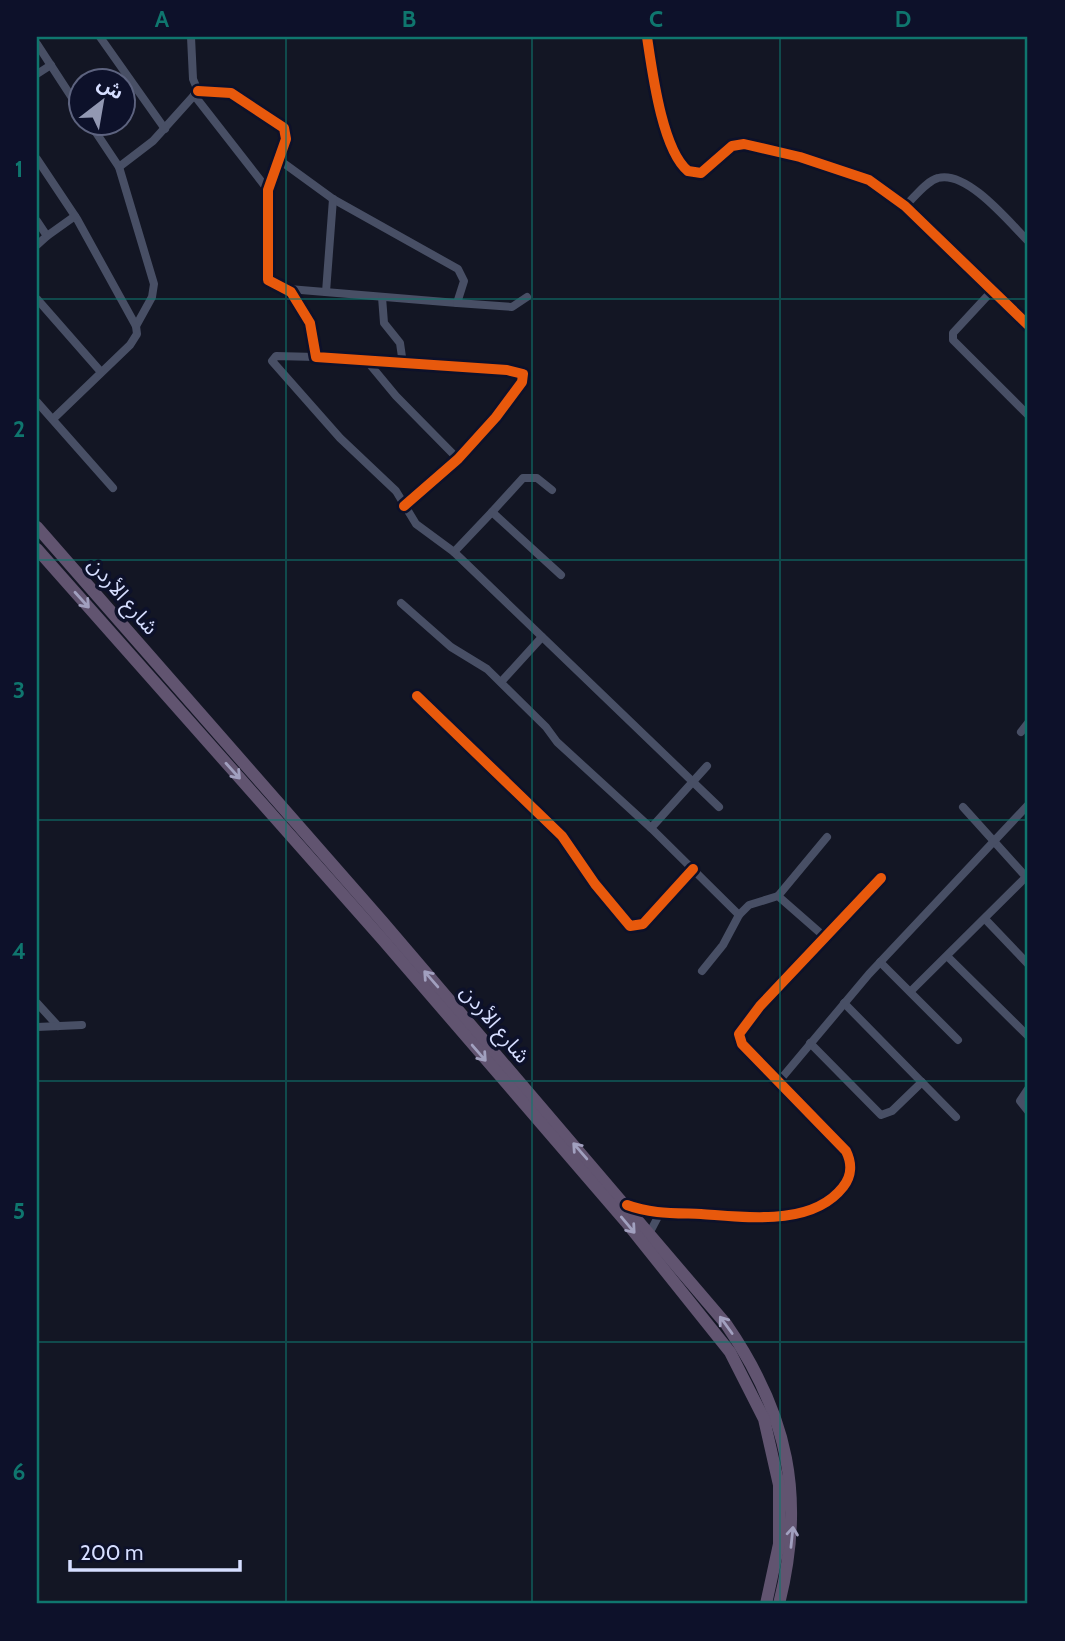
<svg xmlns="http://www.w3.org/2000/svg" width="1065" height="1641" font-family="Cabin,'Noto Sans Arabic',sans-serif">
  <rect width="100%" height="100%" fill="#131624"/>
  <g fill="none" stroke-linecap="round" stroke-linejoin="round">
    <!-- minor -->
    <g stroke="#484f65" stroke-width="8">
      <path d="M100 37 165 129"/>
      <path d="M647 37C652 70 662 150 688 171L701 173 732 146 744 144 800 157 869 180 905 206 1028 325"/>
      <path d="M37 44 80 110"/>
      <path d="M37 74 51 65"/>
      <path d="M198 91 231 93 284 128 286 139 268 190V280L291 292 310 323 316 357 507 370 523 374 522 382 496 417 458 459 404 506"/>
      <path d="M194 95 268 190"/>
      <path d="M89 122 119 167 154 284 152 297 136 326"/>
      <path d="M37 159 77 219 136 326 137 334 130 345 53 419"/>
      <path d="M278 159 333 199 458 269 464 281 457 303 289 289"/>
      <path d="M119 167 153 141 198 91 193 79 191 37"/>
      <path d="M905 206C914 198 926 181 938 178 967 170 1009 222 1028 241"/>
      <path d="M37 221 47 236 37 245"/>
      <path d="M47 236 75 216"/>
      <path d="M326 292 333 199"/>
      <path d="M991 292 953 333V340L1028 415"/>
      <path d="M382 297 384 323 400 343 403 364"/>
      <path d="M37 299 101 372"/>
      <path d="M457 303 512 307 527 297"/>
      <path d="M316 357 276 356 272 361 340 438 396 491 416 524 454 552 719 807"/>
      <path d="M367 361 396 396 458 459"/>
      <path d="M37 402 113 488"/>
      <path d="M492 512 523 478H537L552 490"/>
      <path d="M454 552 492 512 561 575"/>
      <path d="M401 603 451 647 487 669 546 727 557 742 651 828"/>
      <path d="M501 682 542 637"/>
      <path d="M417 696 562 836 595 884 630 926 643 924 693 869"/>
      <path d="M1021 732 1028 723"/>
      <path d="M963 807 1028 879"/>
      <path d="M778 896 827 837"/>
      <path d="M739 915 749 905 778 896 826 938"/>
      <path d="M986 920 1028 964"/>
      <path d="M948 957 1028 1036"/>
      <path d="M880 962 958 1040"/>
      <path d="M702 971 723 945 739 915 651 828 707 766"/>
      <path d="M911 991 1026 877"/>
      <path d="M37 1003 58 1026"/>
      <path d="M844 1003 956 1117"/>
      <path d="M37 1027 82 1025"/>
      <path d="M810 1043 881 1115 892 1111 922 1082"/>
      <path d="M780 1080 869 974 1028 805"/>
      <path d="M1028 1089 1020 1101 1028 1111"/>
      <path d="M627 1205C651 1214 675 1213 701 1214 745 1217 812 1227 843 1187 852 1176 852 1163 846 1151L742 1044 739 1034 760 1006 881 878"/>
      <path d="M650 1232 660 1213"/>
    </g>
    <!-- highway -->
    <g stroke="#615470" stroke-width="12">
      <path d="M37 527 382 921 726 1324C788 1414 806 1497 779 1604"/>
      <path d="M37 549 383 940 626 1222 730 1352 764 1419 779 1485V1544L766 1604"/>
    </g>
    <!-- cycleway casing -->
    <g stroke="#0d112a" stroke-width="15">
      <g id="cycleway">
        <path d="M647 37C652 70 662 150 688 171L701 173 732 146 744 144 800 157 869 180 905 206 1028 325"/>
        <path d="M198 91 231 93 284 128 286 139 268 190V280L291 292 310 323 316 357 507 370 523 374 522 382 496 417 458 459 404 506"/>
        <path d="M417 696 562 836 595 884 630 926 643 924 693 869"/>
        <path d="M627 1205C651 1214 675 1213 701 1214 745 1217 812 1227 843 1187 852 1176 852 1163 846 1151L742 1044 739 1034 760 1006 881 878"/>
      </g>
    </g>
    <!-- cycleway -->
    <use href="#cycleway" stroke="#e8590c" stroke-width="10"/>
  </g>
  <!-- one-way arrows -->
  <defs><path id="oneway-shaft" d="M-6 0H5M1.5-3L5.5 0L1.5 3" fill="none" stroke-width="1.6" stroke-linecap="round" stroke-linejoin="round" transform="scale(1.75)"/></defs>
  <g stroke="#a1a0bf">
    <use href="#oneway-shaft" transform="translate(82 600) rotate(48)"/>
    <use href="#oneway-shaft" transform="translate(233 771) rotate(48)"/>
    <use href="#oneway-shaft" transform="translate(431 979) rotate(-131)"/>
    <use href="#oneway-shaft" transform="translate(479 1053) rotate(49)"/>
    <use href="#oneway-shaft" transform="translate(580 1151) rotate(-131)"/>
    <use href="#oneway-shaft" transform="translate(628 1225) rotate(50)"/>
    <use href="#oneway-shaft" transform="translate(726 1325) rotate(-126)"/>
    <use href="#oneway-shaft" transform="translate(792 1537) rotate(-84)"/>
  </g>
  <!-- grid -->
  <path fill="none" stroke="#0f766e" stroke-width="2" stroke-opacity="0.55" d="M286 37V1604M532 37V1604M780 37V1604M37 299H1028M37 560H1028M37 820H1028M37 1081H1028M37 1342H1028"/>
  <g text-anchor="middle" stroke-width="7" stroke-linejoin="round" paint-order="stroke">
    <!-- street labels -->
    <g font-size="21" fill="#d6deff" stroke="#0d112a">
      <text transform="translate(123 596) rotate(49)" y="7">شارع الأردن</text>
      <text transform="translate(495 1024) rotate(50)" y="7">شارع الأردن</text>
    </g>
  </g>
  <!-- border -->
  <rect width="1065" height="1641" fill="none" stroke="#0d112a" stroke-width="77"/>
  <!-- north arrow -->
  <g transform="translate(102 102) rotate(31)"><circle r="33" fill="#0d112a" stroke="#5d637f" stroke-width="2"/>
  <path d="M0-5L12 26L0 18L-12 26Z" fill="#9298b2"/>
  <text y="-10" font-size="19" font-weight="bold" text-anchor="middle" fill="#d6deff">ش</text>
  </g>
  <!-- scale -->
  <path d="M70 1560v10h170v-10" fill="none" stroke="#d6deff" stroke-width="3.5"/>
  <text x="80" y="1560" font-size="21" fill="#d6deff" stroke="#0d112a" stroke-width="5" paint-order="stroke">200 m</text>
  <rect x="38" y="38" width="988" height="1564" fill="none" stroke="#0f766e" stroke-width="2.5"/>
  <g font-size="23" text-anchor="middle" font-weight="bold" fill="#0f766e">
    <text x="162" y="27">A</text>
    <text x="409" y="27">B</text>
    <text x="656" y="27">C</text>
    <text x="903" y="27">D</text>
    <text x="19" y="177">1</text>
    <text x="19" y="437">2</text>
    <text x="19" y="698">3</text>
    <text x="19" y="959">4</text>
    <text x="19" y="1219">5</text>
    <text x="19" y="1480">6</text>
  </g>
</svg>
